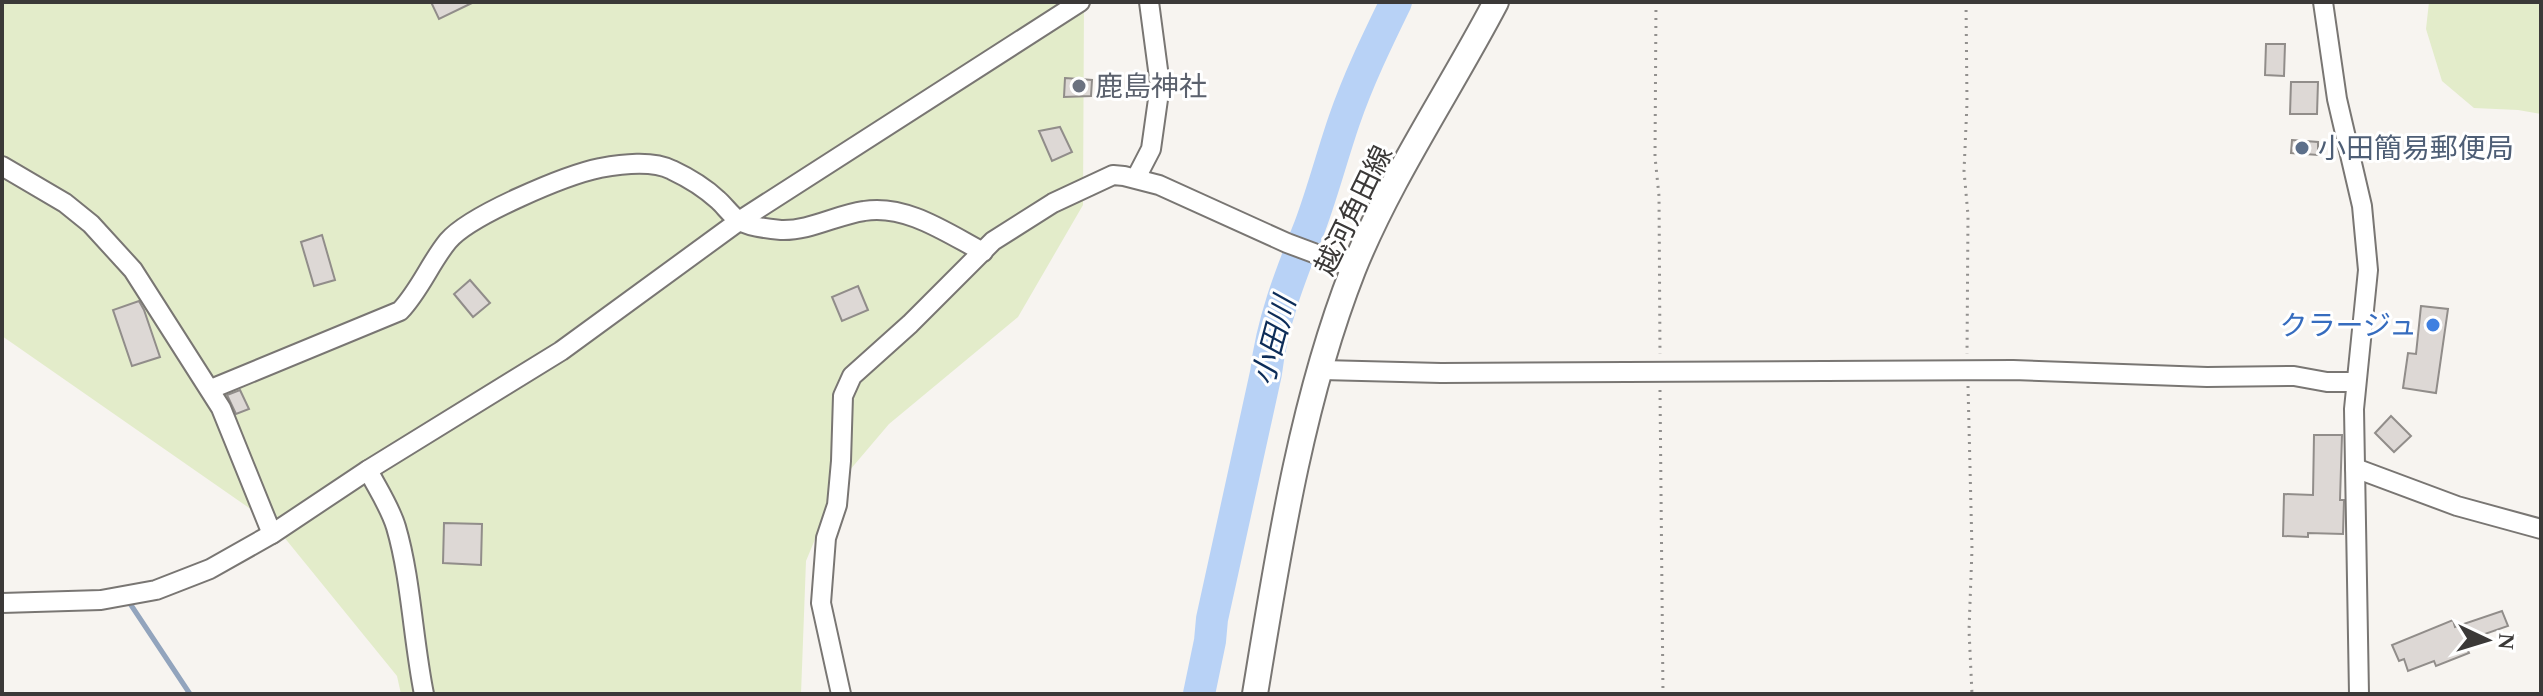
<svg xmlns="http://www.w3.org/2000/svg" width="2543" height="696" font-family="'Times New Roman','Noto Sans JP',serif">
  <rect width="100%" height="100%" fill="#f7f4f0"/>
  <!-- green -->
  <g fill="#e3ecca">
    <path d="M2 2H1084L1083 205 1018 317 889 424 838 484 806 561 801 694H401L397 676 275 526 2 336Z"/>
    <path d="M2429 2H2541V114L2518 110 2474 108 2442 81 2426 29Z"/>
  </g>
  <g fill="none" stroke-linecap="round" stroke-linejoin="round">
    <!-- stream -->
    <path stroke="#92a4bd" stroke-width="5" d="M127 599 190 694"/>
    <!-- river -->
    <path stroke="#b8d2f6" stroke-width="32" d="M1199 694 1210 641 1212 619 1266 373C1272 321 1291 274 1310 226 1323 191 1332 156 1344 121 1358 80 1377 41 1396 2"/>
  </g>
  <!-- building -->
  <g fill="#ddd8d5" stroke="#918d8a" stroke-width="2">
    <path d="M431 2H474L439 19Z"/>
    <path d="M2266 44H2285L2284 76 2265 75Z"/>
    <path d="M1065 78 1092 80 1091 96 1064 97Z"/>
    <path d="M2291 82H2318L2317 114H2290Z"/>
    <path d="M1060 127 1072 152 1052 161 1039 131Z"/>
    <path d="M2292 140 2318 142V155L2291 153Z"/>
    <path d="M322 235 335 280 314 286 301 242Z"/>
    <path d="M470 280 490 303 473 317 454 294Z"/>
    <path d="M858 286 868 310 842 321 832 297Z"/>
    <path d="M139 301 144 310 160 357 132 366 113 310Z"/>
    <path d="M2421 306 2448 309 2436 393 2403 388 2408 353 2416 354Z"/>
    <path d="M240 390 249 409 236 414 227 395Z"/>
    <path d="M2391 416 2411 436 2394 452 2375 433Z"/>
    <path d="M2314 435H2342L2340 500H2344L2343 534 2308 533V537L2283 536 2284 494 2313 495Z"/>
    <path d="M444 523 482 524 481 565 443 563Z"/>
    <path d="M2502 611 2508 626 2476 637 2479 645 2467 649 2469 653 2436 666 2434 661 2408 671 2404 659 2399 661 2392 645 2453 620 2455 627Z"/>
  </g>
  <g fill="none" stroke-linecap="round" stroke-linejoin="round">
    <!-- minor casing -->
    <g stroke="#797673" stroke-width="22">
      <g id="minor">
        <path d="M2323 2 2337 99 2362 206 2368 270 2354 409 2359 694"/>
        <path d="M2 166 65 203 91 224 133 270 221 408 272 534"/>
        <path d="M1136 178 1151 149 1160 85 1149 2"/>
        <path d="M1322 370 1441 373 2013 370 2207 377 2294 376 2327 382H2356"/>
        <path d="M211 389 400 311C420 290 430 263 448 241 470 215 566 175 600 168 622 164 652 160 672 170 689 178 704 187 718 200 725 206 732 217 740 221 750 227 769 229 781 230 810 231 836 215 864 211 906 204 947 233 983 252"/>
        <path d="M2355 468 2457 506 2541 529"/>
        <path d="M368 470C377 488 390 507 396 527 411 578 413 640 424 694"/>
        <path d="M2 603 101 600 156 590 210 569 272 534 368 470 561 351 739 221 1080 2"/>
        <path d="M841 694 821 603 826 538 837 505 841 461 843 396 852 376 910 324 993 241 1053 203 1113 175 1124 176 1159 185 1287 243 1354 268"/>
      </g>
    </g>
    <!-- major casing -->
    <g stroke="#797673" stroke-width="28">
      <path id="major" d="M1255 694C1278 554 1301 402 1353 270 1390 178 1450 90 1496 2"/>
    </g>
    <!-- path -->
    <g stroke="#92908e" stroke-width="3" stroke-dasharray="2 6" stroke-linecap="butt">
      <path d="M1656 2 1655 157 1659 196 1660 354"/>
      <path d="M1966 2 1967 103 1964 171 1968 215 1967 354"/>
      <path d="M1968 386 1972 549 1969 630 1972 694"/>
      <path d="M1660 390 1663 694"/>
    </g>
    <!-- minor -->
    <use href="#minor" stroke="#fff" stroke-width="18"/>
    <!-- major -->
    <use href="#major" stroke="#fff" stroke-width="24"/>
  </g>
  <!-- markers -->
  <circle fill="#6b7280" stroke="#fff" stroke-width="3" cx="1079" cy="86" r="8"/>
  <circle fill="#5c6f8a" stroke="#fff" stroke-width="3" cx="2302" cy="148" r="8"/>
  <circle fill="#3f7fe0" stroke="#fff" stroke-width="3" cx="2433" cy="325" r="8"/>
  <g text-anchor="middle" stroke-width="6" stroke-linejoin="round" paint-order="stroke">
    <!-- worship labels -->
    <g font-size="28" fill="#5b616d" stroke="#fff" text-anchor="start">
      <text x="1095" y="96">鹿島神社</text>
    </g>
    <!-- service labels -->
    <g font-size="28" fill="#4e5e75" stroke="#fff" text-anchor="start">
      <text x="2318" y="158">小田簡易郵便局</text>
    </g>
    <!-- street labels -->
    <g font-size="28" fill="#3b3938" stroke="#fff">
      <text transform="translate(1353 210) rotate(-64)" y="10">越河角田線</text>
    </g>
    <!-- shop labels -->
    <g font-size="28" fill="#366cbe" stroke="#fff" text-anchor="end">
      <text x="2417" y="335">クラージュ</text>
    </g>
    <!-- water labels -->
    <g font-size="30" font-style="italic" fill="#0d2d59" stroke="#fff">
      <text transform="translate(1274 341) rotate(-75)" y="10">小田川</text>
    </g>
  </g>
  <!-- border -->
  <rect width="2543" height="696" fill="none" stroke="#3b3938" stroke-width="8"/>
  <!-- north arrow -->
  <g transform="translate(2487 640) rotate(94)" stroke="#ffffff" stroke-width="6" paint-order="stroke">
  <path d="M0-6L14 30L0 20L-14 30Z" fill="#3b3938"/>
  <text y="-12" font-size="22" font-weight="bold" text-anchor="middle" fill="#3b3938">N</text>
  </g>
</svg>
